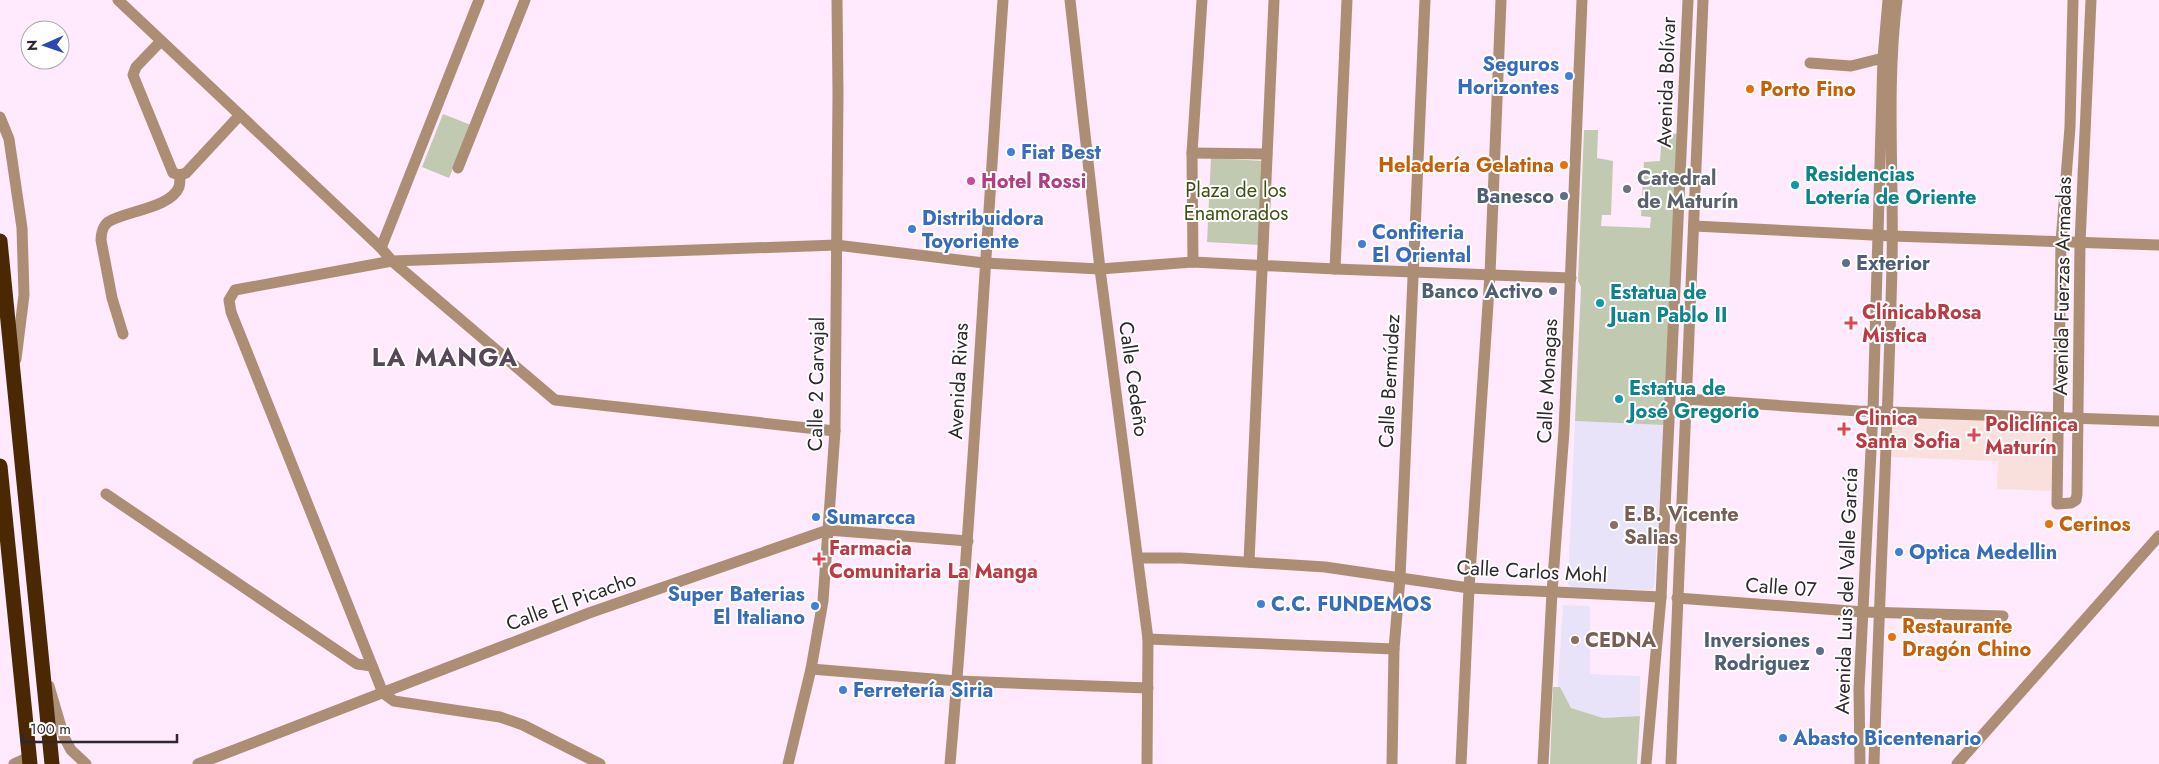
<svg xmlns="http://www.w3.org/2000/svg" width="2159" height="764" font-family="Jost,sans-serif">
  <rect width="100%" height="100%" fill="#fee9fd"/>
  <!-- education -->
  <g fill="#e8e3f9">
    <path d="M1575 421 1664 425 1654 587 1652 590 1573 588 1568 584Z"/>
    <path d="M1563 605 1590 606V674L1640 676V716L1603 718 1571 708 1558 685Z"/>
  </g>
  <!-- medical -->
  <path fill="#fae0dc" d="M1894 406 2057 413 2054 491 1997 489 1998 461 1892 457Z"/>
  <!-- green -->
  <g fill="#c1c9b1">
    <path d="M443 114 471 125 449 178 422 167Z"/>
    <path d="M1584 130H1598L1597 158 1613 161 1611 215H1602L1601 226 1650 228 1651 217 1641 216 1644 162 1660 161 1662 133 1679 134 1664 425 1575 421 1581 287 1578 281Z"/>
    <path d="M1211 158 1264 161 1260 245 1207 242Z"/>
    <path d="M1553 687H1560L1571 708 1603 718 1640 716 1637 764H1550Z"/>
  </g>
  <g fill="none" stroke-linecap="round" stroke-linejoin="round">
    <!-- minor -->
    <g stroke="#ac8e74" stroke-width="11">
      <path d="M118 0 381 248 392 261 555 400 835 431"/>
      <path d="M1070 0 1100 269 1148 639 1147 764"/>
      <path d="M2073 0 2070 127 2061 242 2057 504 2071 503 2076 500 2077 494 2080 243 2091 0"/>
      <path d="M161 41 136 67 133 75 173 173 180 175 186 173 240 115"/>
      <path d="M1810 63 1851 66 1883 58"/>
      <path d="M0 117 9 139 22 228 24 295 16 359"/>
      <path d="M1192 153 1267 154"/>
      <path d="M458 168 525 0"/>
      <path d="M1694 226 1892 236 2159 245"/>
      <path d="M381 248 479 0"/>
      <path d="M1193 262 1192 153 1202 0"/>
      <path d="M1335 269 1347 0"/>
      <path d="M123 334 112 298 101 240C101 234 103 226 108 222 125 211 171 208 179 187 180 183 180 179 180 175"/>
      <path d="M1686 399 1858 411 2159 421"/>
      <path d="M106 494 357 664 372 666"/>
      <path d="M1139 558H1181L1325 567 1469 588 1661 597"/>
      <path d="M1249 562 1274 0"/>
      <path d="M1677 598 1864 612 2003 616"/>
      <path d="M1148 639 1394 649"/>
      <path d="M811 669 957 681 1148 688"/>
      <path d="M49 686 64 737 71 750 86 764"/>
      <path d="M14 764 29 757"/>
      <path d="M198 764 589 613 828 530 968 541"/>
      <path d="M600 764 523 725 500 717 394 701 383 693 231 312 229 300 235 290 392 261 836 245 984 263 1100 269 1193 262 1335 269 1571 278"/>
      <path d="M788 764 811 669 823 601 835 431 838 94 837 0"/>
      <path d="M950 764C972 510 985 255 1003 0"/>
      <path d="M1392 764 1394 649 1400 578 1425 0"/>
      <path d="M1461 764 1469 588 1490 274 1501 0"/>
      <path d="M1543 764 1552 592 1564 431 1582 0"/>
      <path d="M1646 764 1661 597 1688 0"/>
      <path d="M1671 764 1703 0"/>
      <path d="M1860 764 1859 689 1873 411 1883 58 1888 0"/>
      <path d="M1874 764C1879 598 1888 431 1892 265 1894 177 1886 87 1897 0"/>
      <path d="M1957 764 2159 536"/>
    </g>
    <!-- highway -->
    <g stroke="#4a2803" stroke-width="15">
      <path d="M0 241 52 764"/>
      <path d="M0 466 30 764"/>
    </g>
  </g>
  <!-- markers -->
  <g fill="#3f7fe0" stroke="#fff" stroke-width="2">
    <circle cx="1569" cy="76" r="5"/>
    <circle cx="1011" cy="152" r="5"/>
    <circle cx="912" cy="229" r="5"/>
    <circle cx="1362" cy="244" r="5"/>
    <circle cx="816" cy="517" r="5"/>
    <circle cx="1899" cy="552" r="5"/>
    <circle cx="1261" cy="604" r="5"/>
    <circle cx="815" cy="606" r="5"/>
    <circle cx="843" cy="690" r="5"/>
    <circle cx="1783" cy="738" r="5"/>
  </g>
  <g fill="#e8710a" stroke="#fff" stroke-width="2">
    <circle cx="1750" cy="89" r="5"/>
    <circle cx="1564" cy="165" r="5"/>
    <circle cx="2049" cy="524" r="5"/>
    <circle cx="1892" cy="637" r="5"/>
  </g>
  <circle fill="#d1479c" stroke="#fff" stroke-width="2" cx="971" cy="181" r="5"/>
  <g fill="#0f9aa8" stroke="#fff" stroke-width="2">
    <circle cx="1795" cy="185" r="5"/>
    <circle cx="1600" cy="303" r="5"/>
    <circle cx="1619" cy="399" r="5"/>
  </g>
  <circle fill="#6b7280" stroke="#fff" stroke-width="2" cx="1627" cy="189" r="5"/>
  <g fill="#5c6f8a" stroke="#fff" stroke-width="2">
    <circle cx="1564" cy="196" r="5"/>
    <circle cx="1846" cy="263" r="5"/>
    <circle cx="1553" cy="291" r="5"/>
    <circle cx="1820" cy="651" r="5"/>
  </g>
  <g fill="#e0444e" stroke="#fff" stroke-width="2">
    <path d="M1848.5 315.5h5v5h5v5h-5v5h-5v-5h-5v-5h5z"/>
    <path d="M1841.5 421.5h5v5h5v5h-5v5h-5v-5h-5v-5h5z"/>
    <path d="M1971.5 427.5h5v5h5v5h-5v5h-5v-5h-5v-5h5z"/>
    <path d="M816.5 551.5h5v5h5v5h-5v5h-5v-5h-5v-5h5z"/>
  </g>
  <g fill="#8d6e63" stroke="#fff" stroke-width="2">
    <circle cx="1614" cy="525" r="5"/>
    <circle cx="1575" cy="640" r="5"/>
  </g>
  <g text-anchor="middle" stroke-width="4" stroke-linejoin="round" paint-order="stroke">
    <!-- shop labels -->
    <g font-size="20" font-weight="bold" fill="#366cbe" stroke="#fff" text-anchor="start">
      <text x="1559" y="71" text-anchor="end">Seguros<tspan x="1559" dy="23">Horizontes</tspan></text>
      <text x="1021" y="159">Fiat Best</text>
      <text x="922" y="225">Distribuidora<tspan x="922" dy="23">Toyoriente</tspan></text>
      <text x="1372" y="239">Confiteria<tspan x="1372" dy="23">El Oriental</tspan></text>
      <text x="826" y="524">Sumarcca</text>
      <text x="1909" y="559">Optica Medellin</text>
      <text x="805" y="601" text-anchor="end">Super Baterias<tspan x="805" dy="23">El Italiano</tspan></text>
      <text x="1271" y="611">C.C. FUNDEMOS</text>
      <text x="853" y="697">Ferretería Siria</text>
      <text x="1793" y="745">Abasto Bicentenario</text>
    </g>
    <!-- street labels -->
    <g font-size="20" fill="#2e272e" stroke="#fff">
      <text transform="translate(1666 82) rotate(-88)" y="7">Avenida Bolívar</text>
      <text transform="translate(2062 286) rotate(-89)" y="7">Avenida Fuerzas Armadas</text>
      <text transform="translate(1134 379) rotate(82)" y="7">Calle Cedeño</text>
      <text transform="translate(958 381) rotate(-87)" y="7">Avenida Rivas</text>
      <text transform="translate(1389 381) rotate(-87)" y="7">Calle Bermúdez</text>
      <text transform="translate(1547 381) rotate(-87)" y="7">Calle Monagas</text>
      <text transform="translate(816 384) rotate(-89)" y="7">Calle 2 Carvajal</text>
      <text transform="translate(1532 571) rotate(3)" y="7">Calle Carlos Mohl</text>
      <text transform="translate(1781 587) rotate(4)" y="7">Calle 07</text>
      <text transform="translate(1846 591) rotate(-88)" y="7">Avenida Luis del Valle García</text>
      <text transform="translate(571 601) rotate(-20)" y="7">Calle El Picacho</text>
    </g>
    <!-- food labels -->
    <g font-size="20" font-weight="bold" fill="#c56008" stroke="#fff" text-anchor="start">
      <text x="1760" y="96">Porto Fino</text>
      <text x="1554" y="172" text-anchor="end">Heladería Gelatina</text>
      <text x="2059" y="531">Cerinos</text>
      <text x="1902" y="633">Restaurante<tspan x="1902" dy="23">Dragón Chino</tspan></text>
    </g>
    <!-- culture labels -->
    <g font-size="20" font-weight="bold" fill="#0d838f" stroke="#fff" text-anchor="start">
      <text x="1805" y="181">Residencias<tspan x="1805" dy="23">Lotería de Oriente</tspan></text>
      <text x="1610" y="299">Estatua de<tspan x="1610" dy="23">Juan Pablo II</tspan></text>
      <text x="1629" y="395">Estatua de<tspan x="1629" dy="23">José Gregorio</tspan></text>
    </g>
    <!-- worship labels -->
    <g font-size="20" font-weight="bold" fill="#5b616d" stroke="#fff" text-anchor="start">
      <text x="1637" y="185">Catedral<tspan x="1637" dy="23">de Maturín</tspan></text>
    </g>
    <!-- hotel labels -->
    <g font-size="20" font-weight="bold" fill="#b23c85" stroke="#fff" text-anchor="start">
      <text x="981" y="188">Hotel Rossi</text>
    </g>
    <!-- park labels -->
    <g font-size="20" fill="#405014" stroke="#fff">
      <text x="1236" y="197">Plaza de los<tspan x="1236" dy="23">Enamorados</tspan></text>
    </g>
    <!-- service labels -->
    <g font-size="20" font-weight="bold" fill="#4e5e75" stroke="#fff" text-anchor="end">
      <text x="1554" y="203">Banesco</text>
      <text x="1856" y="270" text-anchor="start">Exterior</text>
      <text x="1543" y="298">Banco Activo</text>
      <text x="1810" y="647">Inversiones<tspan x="1810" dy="23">Rodriguez</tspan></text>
    </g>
    <!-- health labels -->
    <g font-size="20" font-weight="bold" fill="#be3a42" stroke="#fff" text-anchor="start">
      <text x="1862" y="319">ClínicabRosa<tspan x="1862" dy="23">Mistica</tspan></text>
      <text x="1855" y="425">Clinica<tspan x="1855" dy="23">Santa Sofia</tspan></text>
      <text x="1985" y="431">Policlínica<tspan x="1985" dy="23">Maturín</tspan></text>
      <text x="829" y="555">Farmacia<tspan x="829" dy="23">Comunitaria La Manga</tspan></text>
    </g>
    <!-- education labels -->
    <g font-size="20" font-weight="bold" fill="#785e54" stroke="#fff" text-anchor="start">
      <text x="1624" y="521">E.B. Vicente<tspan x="1624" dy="23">Salias</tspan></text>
      <text x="1585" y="647">CEDNA</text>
    </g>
    <!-- district labels -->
    <g font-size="25" font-weight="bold" letter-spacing="1" fill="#584758" stroke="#fff">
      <text x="445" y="366">LA MANGA</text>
    </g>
  </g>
  <!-- north arrow -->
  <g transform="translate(45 45) rotate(268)"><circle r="24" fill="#ffffff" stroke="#aba9ab"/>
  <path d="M0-4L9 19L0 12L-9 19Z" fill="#2d47b7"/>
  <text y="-8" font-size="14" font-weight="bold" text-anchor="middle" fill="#2e272e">N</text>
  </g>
  <!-- scale -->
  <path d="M22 734v8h155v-8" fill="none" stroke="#2e272e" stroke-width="2.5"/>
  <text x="30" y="734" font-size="15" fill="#2e272e" stroke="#ffffff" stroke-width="4" paint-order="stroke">100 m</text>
</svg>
